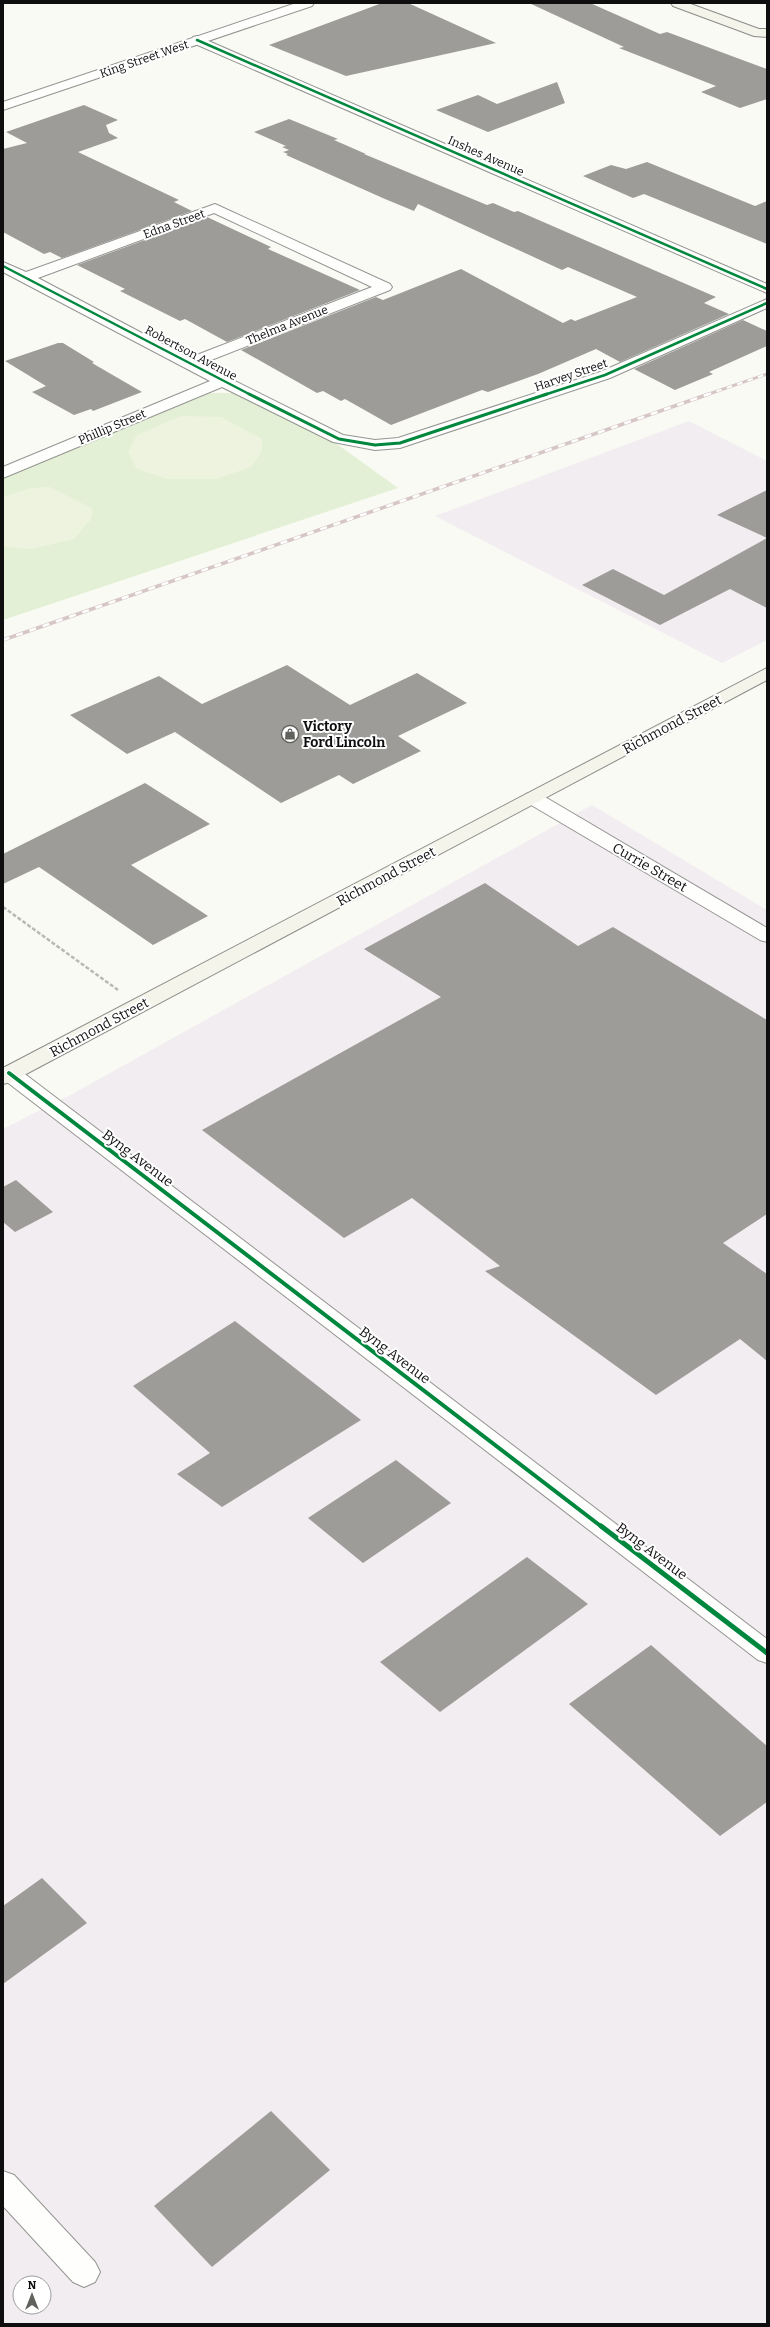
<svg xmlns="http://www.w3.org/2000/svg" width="770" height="2327" font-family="Bitter,serif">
  <rect width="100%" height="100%" fill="#fafaf4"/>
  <!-- industrial -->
  <g fill="#f2edf0" fill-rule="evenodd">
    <path d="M689 421 767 461V640L722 663 435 516Z"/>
    <path d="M592 805 767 910V2324H3V1129L74 1093ZM20 2283H44V2307H20Z"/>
  </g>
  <!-- green -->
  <path fill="#e3f0d5" d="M210 393H236L337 444 398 488 3 620V478Z"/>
  <!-- pitch -->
  <g fill="#edf3df">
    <path d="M181 416 221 417 262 439V451L251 467 216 479H167L137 469 128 452 137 435Z"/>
    <path d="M50 487 93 509 91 519 74 539 32 549 3 547V497L30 488Z"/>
  </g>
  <!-- building -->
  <g fill="#9e9c99">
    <path d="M382 3H408L496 43 346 76 269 45Z"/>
    <path d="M529 3H590L660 34 667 32 767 69V99L740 108 701 92 716 86 619 48 624 47Z"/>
    <path d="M557 82 565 103 488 132 436 110 478 95 497 104Z"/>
    <path d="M84 105 118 120 106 125 109 133 118 138 78 152 179 200 174 202 192 211 62 258 50 252 44 254 3 232V149L27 143 6 132Z"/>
    <path d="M289 119 338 139 334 140 366 154H364L487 205 493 203 514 212 518 211 679 281 716 297 704 303 729 314 620 362 596 349 538 374 488 392 482 390 391 425 345 399 341 401 323 391 317 393 241 350 376 297 383 300 461 269 563 323 571 319 575 321 637 297 568 267 562 270 418 204 414 211 385 199 286 155 288 154 283 152 289 150 282 147 286 146 254 132Z"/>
    <path d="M647 162 755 206 767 201V244L644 194 633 198 583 176 611 165 626 169Z"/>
    <path d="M207 217 271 247 268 249 360 290 227 342 185 319 180 321 120 291 125 289 77 265Z"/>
    <path d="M743 320 767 331V346L709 372 713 374 675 390 634 369Z"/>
    <path d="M58 343H63L94 362 92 363 142 392 93 411 91 409 74 415 32 392 46 386 5 361Z"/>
    <path d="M767 490V608L730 589 660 625 582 585 613 569 664 595 767 538 717 515Z"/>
    <path d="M287 665 350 705 417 673 467 703 398 736 421 751 353 784 339 775 281 803 175 732 127 754 70 715 159 676 202 704Z"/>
    <path d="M145 783 210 824 131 865 208 916 153 945 39 867 3 884V854Z"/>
    <path d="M485 883 578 946 613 927 767 1020V1214L723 1243 767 1274V1361L740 1339 656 1395 485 1271 500 1266 412 1198 344 1238 202 1130 441 997 364 949Z"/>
    <path d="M16 1180 53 1212 15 1232 3 1222V1187Z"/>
    <path d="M235 1321 361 1420 222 1507 177 1474 210 1453 133 1386Z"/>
    <path d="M396 1460 451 1503 363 1563 308 1518Z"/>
    <path d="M527 1557 588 1604 440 1712 380 1662Z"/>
    <path d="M651 1645 767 1746V1802L720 1836 569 1704Z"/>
    <path d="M42 1878 87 1923 3 1984V1906Z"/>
    <path d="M271 2111 330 2170 212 2267 154 2206Z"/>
  </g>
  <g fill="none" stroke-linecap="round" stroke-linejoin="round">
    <!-- minor casing -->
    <g stroke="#949492" stroke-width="2">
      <g id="minor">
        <path d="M197 36 767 284V293L193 43 191 40 193 37Z"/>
        <path d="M215 204 390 284 392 287 390 290 201 364 343 435 375 440 398 438 600 372 767 299V308L610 378 400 448 375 450 333 442 222 387 3 478V467L210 381 3 272V262L26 272ZM214 213 372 287 189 358 38 278Z"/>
        <path d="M533 792 540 794 767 928V942L760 940 526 802 524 798 526 794Z"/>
        <path d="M9 1066 17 1068 767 1639V1663L758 1660 3 1079V1068Z"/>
        <path d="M3 2171 14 2175 95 2262 100 2272 95 2282 84 2287 73 2282 3 2206Z"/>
      </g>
    </g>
    <!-- tertiary casing -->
    <g stroke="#949492" stroke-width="2">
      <path id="tertiary" d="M296 3H314L312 6 3 110V102Z"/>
    </g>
    <!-- secondary casing -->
    <g stroke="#8b8b88" stroke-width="2">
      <g id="secondary">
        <path d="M671 3H688L759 29H767V37L754 36 673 6Z"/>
        <path d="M767 668V680L11 1082 3 1084V1068Z"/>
      </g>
    </g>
    <!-- path -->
    <path stroke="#b8b8b7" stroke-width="2.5" stroke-dasharray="4 2" stroke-linecap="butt" d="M3 907 118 990"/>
    <!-- minor -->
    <use href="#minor" fill="#fefefd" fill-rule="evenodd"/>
    <!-- tertiary -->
    <use href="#tertiary" fill="#fefefd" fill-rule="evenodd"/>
    <!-- secondary -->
    <use href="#secondary" fill="#f4f4eb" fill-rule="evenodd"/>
    <!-- rail-far1 casing -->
    <g stroke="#d6c6c6" stroke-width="3">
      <path id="rail-far1" d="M706 395 767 374"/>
    </g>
    <!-- rail casing -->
    <g stroke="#d6c6c6" stroke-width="3.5">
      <path id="rail" d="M3 640 709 394"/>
    </g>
    <!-- rail-far1 -->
    <use href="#rail-far1" stroke="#fff" stroke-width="2" stroke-dasharray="5.5" stroke-linecap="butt"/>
    <!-- rail -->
    <use href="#rail" stroke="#fff" stroke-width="2.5" stroke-dasharray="7" stroke-linecap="butt"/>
    <!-- cycleway-far3 casing -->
    <g stroke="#fff" stroke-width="4">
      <g id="cycleway-far3">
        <path d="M197 40 767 289"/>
        <path d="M3 266 251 395"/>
        <path d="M544 395 605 375 767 303"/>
      </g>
    </g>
    <!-- cycleway-far2 casing -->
    <g stroke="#fff" stroke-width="5">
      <path id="cycleway-far2" d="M249 394 339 439 375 445 400 443 547 394"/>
    </g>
    <!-- cycleway-far1 casing -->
    <g stroke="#fff" stroke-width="6">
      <path id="cycleway-far1" d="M9 1073 602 1527"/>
    </g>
    <!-- cycleway casing -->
    <g stroke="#fff" stroke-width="8">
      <path id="cycleway" d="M601 1526 767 1653"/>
    </g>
    <!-- cycleway-far3 -->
    <use href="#cycleway-far3" stroke="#00873e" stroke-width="2.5"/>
    <!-- cycleway-far2 -->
    <use href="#cycleway-far2" stroke="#00873e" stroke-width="3"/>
    <!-- cycleway-far1 -->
    <use href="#cycleway-far1" stroke="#00873e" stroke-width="4"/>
    <!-- cycleway -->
    <use href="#cycleway" stroke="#00873e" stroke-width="5"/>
  </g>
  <!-- icons -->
  <defs>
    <g id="shop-ring" transform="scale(0.9)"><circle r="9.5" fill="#fff" stroke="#61615e" stroke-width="1.5"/><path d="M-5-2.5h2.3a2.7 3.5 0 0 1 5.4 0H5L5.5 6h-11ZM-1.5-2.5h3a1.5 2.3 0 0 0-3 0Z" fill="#61615e"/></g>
  </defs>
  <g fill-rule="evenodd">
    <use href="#shop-ring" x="290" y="734"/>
  </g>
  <g text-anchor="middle" stroke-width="4" stroke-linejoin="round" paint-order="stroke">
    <!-- far-street labels -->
    <g font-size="12" fill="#0e0e0e" stroke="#fff">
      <text transform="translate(144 59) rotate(-19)" y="4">King Street West</text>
      <text transform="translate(486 156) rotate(24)" y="4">Inshes Avenue</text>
      <text transform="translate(174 224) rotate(-20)" y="4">Edna Street</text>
      <text transform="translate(287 325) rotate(-22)" y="4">Thelma Avenue</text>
      <text transform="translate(191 353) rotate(28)" y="4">Robertson Avenue</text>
      <text transform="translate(571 375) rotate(-19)" y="4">Harvey Street</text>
      <text transform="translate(112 427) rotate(-23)" y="4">Phillip Street</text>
    </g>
    <!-- street labels -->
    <g font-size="14" fill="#0e0e0e" stroke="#fff">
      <text transform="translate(672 724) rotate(-28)" y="5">Richmond Street</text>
      <text transform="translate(650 867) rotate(30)" y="5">Currie Street</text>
      <text transform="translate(386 876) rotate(-28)" y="5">Richmond Street</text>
      <text transform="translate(99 1027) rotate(-28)" y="5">Richmond Street</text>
      <text transform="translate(138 1158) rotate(37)" y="5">Byng Avenue</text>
      <text transform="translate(395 1355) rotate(37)" y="5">Byng Avenue</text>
      <text transform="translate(652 1551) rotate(37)" y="5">Byng Avenue</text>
    </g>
    <!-- poi labels -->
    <g font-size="14" font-weight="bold" fill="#0e0e0e" stroke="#fff" text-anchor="start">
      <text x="303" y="731">Victory<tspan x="303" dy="16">Ford Lincoln</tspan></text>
    </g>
  </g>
  <!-- border -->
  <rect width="770" height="2327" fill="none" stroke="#0e0e0e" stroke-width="8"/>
  <!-- north arrow -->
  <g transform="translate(32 2295)"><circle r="19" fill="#ffffff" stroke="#9f9f9f"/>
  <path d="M0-3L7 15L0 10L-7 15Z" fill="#61615e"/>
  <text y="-6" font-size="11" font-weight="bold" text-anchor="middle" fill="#0e0e0e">N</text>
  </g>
</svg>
